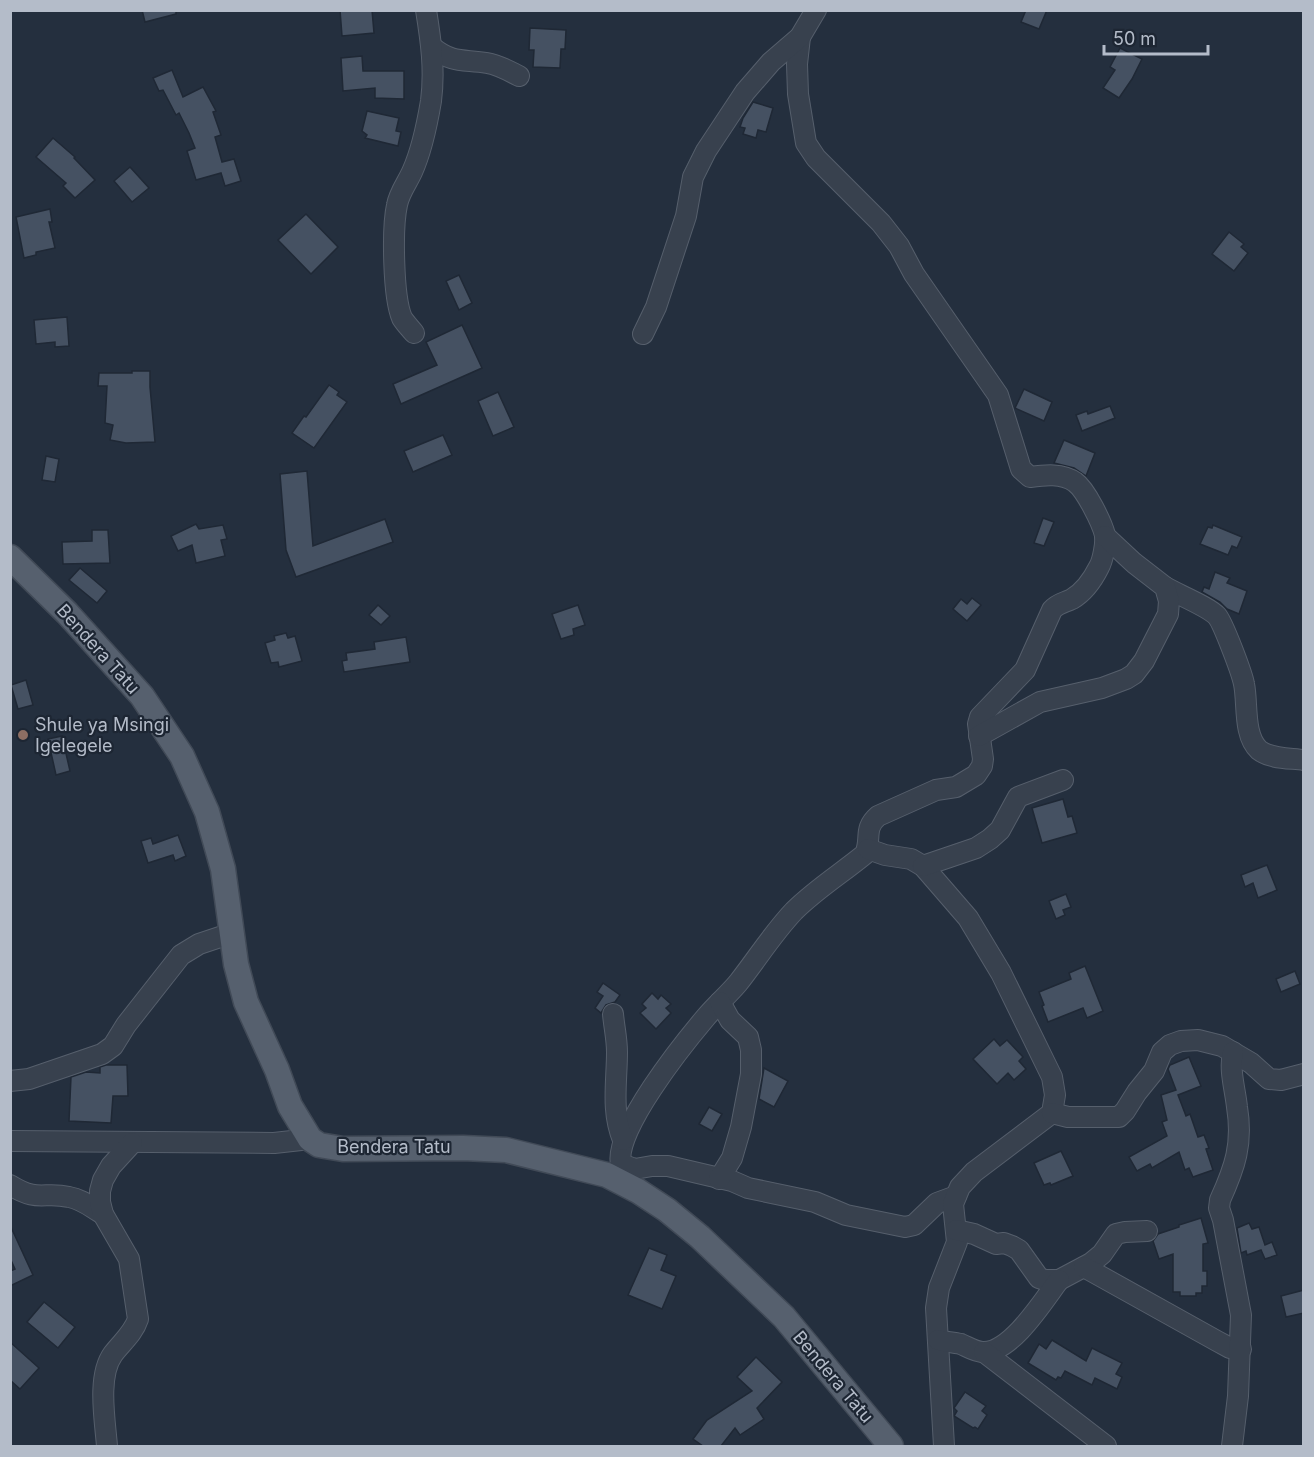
<svg xmlns="http://www.w3.org/2000/svg" width="1314" height="1457" font-family="Inter,sans-serif">
  <rect width="100%" height="100%" fill="#242f3e"/>
  <!-- building -->
  <g fill="#455162" stroke="#1f2835" stroke-width="1.5">
    <path d="M142 10H176V14L145 22Z"/>
    <path d="M340 10H372L374 33 342 36Z"/>
    <path d="M1026 10H1047L1039 29 1021 22Z"/>
    <path d="M530 28 566 30 565 49H561L560 68 533 67 534 50H529Z"/>
    <path d="M1120 48 1142 59 1132 79 1119 98 1103 88 1115 70 1110 67Z"/>
    <path d="M362 56 363 71H404V99L375 98V88L343 91 341 58Z"/>
    <path d="M172 70 183 97 203 87 216 111 213 112 221 135 215 137 222 162 234 159 241 181 225 186 221 173 196 180 187 151 195 148 189 133 179 113 176 115 163 90 159 91 153 78Z"/>
    <path d="M753 102 773 108 766 132 758 130 756 138 743 134 745 128 740 127 743 118Z"/>
    <path d="M367 111 399 118 396 131 401 132 398 146 365 138 367 135 362 131Z"/>
    <path d="M53 138 75 157 74 158 95 180 75 198 63 186 66 183 36 157Z"/>
    <path d="M130 167 149 188 132 202 114 181Z"/>
    <path d="M50 209 52 222H49L55 248 36 252V255L24 258 16 217Z"/>
    <path d="M306 214 338 247 311 274 278 240Z"/>
    <path d="M1229 232 1244 244 1241 247 1248 253 1234 271 1212 254Z"/>
    <path d="M459 275 472 303 459 310 446 281Z"/>
    <path d="M67 317 69 346 55 347V342L36 344 34 320Z"/>
    <path d="M462 325 482 368 401 404 393 384 437 365 426 342Z"/>
    <path d="M132 371H150V387L155 442 126 443 110 440 113 425 105 423 107 386H98L99 373H132Z"/>
    <path d="M329 385 339 392 337 395 347 402 314 448 292 433 304 416 306 417Z"/>
    <path d="M1024 389 1052 402 1044 421 1015 408Z"/>
    <path d="M498 392 514 427 493 436 478 401Z"/>
    <path d="M1110 406 1115 418 1082 431 1076 415 1087 411 1088 414Z"/>
    <path d="M443 435 452 455 413 472 404 451Z"/>
    <path d="M1064 440 1095 453 1086 476 1074 468 1054 463Z"/>
    <path d="M46 456 59 459 55 482 42 480Z"/>
    <path d="M307 471 313 546 385 519 393 542 296 577 286 550 280 474Z"/>
    <path d="M1043 518 1054 522 1044 546 1034 543Z"/>
    <path d="M196 524 199 529 223 525 227 539 221 540 225 556 196 563 192 545 178 551 171 536Z"/>
    <path d="M1213 525 1242 537 1237 548 1232 546 1228 555 1200 544 1208 527 1212 528Z"/>
    <path d="M92 530H108L110 563 63 564 62 542 92 541Z"/>
    <path d="M80 568 107 591 97 603 69 580Z"/>
    <path d="M1215 572 1230 578 1227 583 1247 591 1239 614 1227 609 1220 602 1202 592 1204 587 1209 589Z"/>
    <path d="M972 598 981 605 967 621 953 609 961 599 967 604Z"/>
    <path d="M378 605 390 616 381 625 369 615Z"/>
    <path d="M578 605 585 625 573 629 574 635 561 639 552 614Z"/>
    <path d="M286 633 288 638 295 636 302 661 279 667 278 662 271 663 265 643 275 640 274 636Z"/>
    <path d="M406 637 410 662 344 672 342 661 347 660 346 653 375 649 374 642Z"/>
    <path d="M26 680 33 705 18 709 11 685Z"/>
    <path d="M62 736 70 771 56 775 48 739Z"/>
    <path d="M1063 799 1068 817 1072 816 1077 833 1042 843 1032 808Z"/>
    <path d="M178 835 186 856 175 861 173 855 148 863 141 841 151 838 153 844Z"/>
    <path d="M1267 865 1277 890 1258 898 1253 883 1245 887 1241 875Z"/>
    <path d="M1066 894 1071 907 1063 910 1065 915 1056 919 1049 901Z"/>
    <path d="M1085 966 1103 1011 1087 1018 1083 1008 1048 1022 1042 1006 1044 1005 1039 992 1071 979 1069 973Z"/>
    <path d="M1295 971 1300 984 1281 992 1276 979Z"/>
    <path d="M603 983 620 995 615 1002 606 1005 601 1013 595 1008 603 996 597 992Z"/>
    <path d="M652 993 658 999 661 995 671 1004 666 1008 671 1013 656 1029 640 1013 646 1008 642 1004Z"/>
    <path d="M994 1039 1000 1046 1007 1040 1023 1057 1019 1061 1026 1069 1014 1080 1008 1073 997 1084 973 1059Z"/>
    <path d="M1189 1057 1201 1086 1178 1095 1186 1116 1190 1114 1198 1137 1204 1135 1209 1148 1206 1149 1213 1170 1193 1177 1189 1168 1185 1170 1179 1152 1152 1168 1150 1164 1137 1171 1129 1157 1167 1136 1162 1122 1167 1120 1161 1095 1176 1090 1168 1069 1170 1065Z"/>
    <path d="M106 1065H127L128 1096H113L111 1123 69 1121 71 1077 86 1072 100 1073V1067Z"/>
    <path d="M764 1068 788 1081 774 1107 759 1099Z"/>
    <path d="M709 1107 722 1114 712 1131 699 1124Z"/>
    <path d="M1061 1151 1073 1176 1051 1185 1050 1183 1044 1185 1034 1163Z"/>
    <path d="M1201 1218 1208 1243 1203 1244V1271H1207V1286H1202V1293H1196V1296H1180V1292H1173V1254L1159 1259 1153 1241 1158 1234 1179 1227V1225Z"/>
    <path d="M1249 1223 1252 1229 1259 1227 1265 1245 1272 1242 1277 1255 1265 1259 1261 1250 1247 1255 1246 1251 1241 1253 1237 1228Z"/>
    <path d="M10 1225 33 1275 10 1286V1271L15 1269 10 1258Z"/>
    <path d="M649 1248 667 1255 661 1270 676 1276 662 1309 628 1295Z"/>
    <path d="M1304 1290V1313L1286 1317 1281 1296Z"/>
    <path d="M44 1302 75 1327 58 1348 27 1322Z"/>
    <path d="M1052 1340 1086 1361 1092 1348 1122 1363 1116 1374 1122 1377 1117 1389 1095 1378 1092 1385 1065 1371 1061 1378 1058 1377 1056 1380 1028 1363 1039 1344 1046 1349Z"/>
    <path d="M10 1342 39 1368 20 1389 10 1380Z"/>
    <path d="M756 1357 782 1382 757 1408 764 1419 740 1435 735 1428 721 1446H703L693 1439 707 1420 752 1391 737 1377Z"/>
    <path d="M965 1392 986 1406 982 1411 987 1415 978 1429 975 1427 973 1428 954 1416 957 1411 954 1408Z"/>
  </g>
  <g fill="none" stroke-linecap="round" stroke-linejoin="round">
    <!-- minor casing -->
    <g stroke="#565f6c" stroke-width="22">
      <g id="minor">
        <path d="M800 37 797 64 798 94 806 143 816 158 881 223 899 246 914 274 998 395 1021 469 1030 477C1045 475 1062 473 1075 482 1086 490 1102 523 1105 535 1106 543 1103 560 1099 567 1093 579 1084 592 1072 599 1064 603 1058 603 1052 610L1025 670 980 717 978 724 983 759 982 766 976 775 956 787 936 790 878 816C863 829 872 839 865 854 842 873 816 889 794 911 773 933 757 959 738 983 728 995 716 1005 706 1017 684 1043 613 1131 621 1164L635 1169 652 1166H668L732 1181 748 1188 815 1202 846 1215 905 1227 914 1225 937 1203 956 1196"/>
        <path d="M432 47C453 64 463 59 487 63 499 65 509 71 519 76"/>
        <path d="M414 333C410 328 405 323 402 318 393 297 392 228 397 205 399 193 407 183 412 172 422 150 427 125 431 101 435 70 431 41 426 10"/>
        <path d="M643 334 656 307 686 216 693 177 706 151 745 92 771 62 800 37 816 10"/>
        <path d="M1165 587C1177 594 1209 607 1217 616 1223 623 1242 673 1244 684 1248 703 1243 735 1259 750 1270 759 1290 758 1304 760"/>
        <path d="M979 736 1040 702 1102 688 1126 679 1134 674 1144 661 1168 614 1169 601 1165 587 1134 563 1105 536"/>
        <path d="M868 849 885 855 911 859 923 866 968 918 1001 973 1052 1077 1055 1095 1052 1113 974 1172 960 1187 953 1204 957 1242 939 1288 936 1308 944 1446"/>
        <path d="M923 866 976 848 990 839 1000 830 1018 797 1063 780"/>
        <path d="M613 1014C614 1026 617 1039 617 1052 617 1082 611 1111 623 1140"/>
        <path d="M10 1081 29 1079 102 1054 113 1046 126 1025 181 955 199 944 232 933"/>
        <path d="M1052 1113 1068 1117H1119L1125 1111 1137 1092 1154 1071 1162 1052 1170 1045 1181 1041 1198 1040 1222 1046 1251 1063 1269 1079 1281 1080 1304 1074"/>
        <path d="M10 1141 274 1143 310 1139"/>
        <path d="M719 1179 732 1158 741 1127 751 1074V1050L748 1037 730 1020 720 1002"/>
        <path d="M10 1185C39 1203 43 1191 69 1197 82 1199 92 1208 103 1214"/>
        <path d="M956 1230 974 1234 996 1244 1004 1243 1012 1246 1019 1250 1039 1278 1045 1280H1059L1091 1263 1102 1254 1116 1234 1125 1232 1147 1231"/>
        <path d="M1084 1267 1217 1341 1230 1348 1241 1349"/>
        <path d="M938 1340C945 1342 953 1342 961 1344 968 1347 975 1352 983 1352 1011 1353 1044 1300 1059 1280"/>
        <path d="M984 1352 1106 1446"/>
        <path d="M107 1446C105 1420 97 1376 113 1354 122 1342 133 1334 138 1319L129 1259 103 1214 100 1202V1191L103 1180 111 1166 132 1143"/>
        <path d="M1232 1446 1238 1396 1241 1315 1223 1220 1219 1208 1220 1200C1235 1167 1243 1144 1237 1107 1235 1088 1229 1071 1233 1052"/>
      </g>
    </g>
    <!-- major casing -->
    <g stroke="#414a57" stroke-width="27">
      <path id="major" d="M10 557 67 613 142 696 182 756 207 812 223 869 236 964 246 1002 277 1070 290 1106 310 1139 319 1145 343 1149 463 1148 506 1150 607 1175 638 1191 667 1210 700 1237 784 1317 891 1446"/>
    </g>
    <!-- minor -->
    <use href="#minor" stroke="#38414e" stroke-width="20"/>
    <!-- major -->
    <use href="#major" stroke="#56606e" stroke-width="24"/>
  </g>
  <!-- markers -->
  <circle fill="#8d6e63" stroke="#1d2633" stroke-width="2" cx="23" cy="735" r="6"/>
  <g text-anchor="middle" stroke-width="4.5" stroke-linejoin="round" paint-order="stroke">
    <!-- street labels -->
    <g font-size="18" fill="#b4bcc9" stroke="#1d2633">
      <text transform="translate(98 649) rotate(48)" y="6">Bendera Tatu</text>
      <text x="394" y="1153">Bendera Tatu</text>
      <text transform="translate(833 1377) rotate(50)" y="6">Bendera Tatu</text>
    </g>
    <!-- poi labels -->
    <g font-size="18" fill="#b4bcc9" stroke="#1d2633" text-anchor="start">
      <text x="35" y="731">Shule ya Msingi<tspan x="35" dy="21">Igelegele</tspan></text>
    </g>
  </g>
  <!-- border -->
  <rect width="1314" height="1457" fill="none" stroke="#b4bcc9" stroke-width="24"/>
  <!-- scale -->
  <path d="M1104 45v9h104v-9" fill="none" stroke="#b4bcc9" stroke-width="3"/>
  <text x="1113" y="45" font-size="18" fill="#b4bcc9" stroke="#1d2633" stroke-width="4.5" paint-order="stroke">50 m</text>
</svg>
